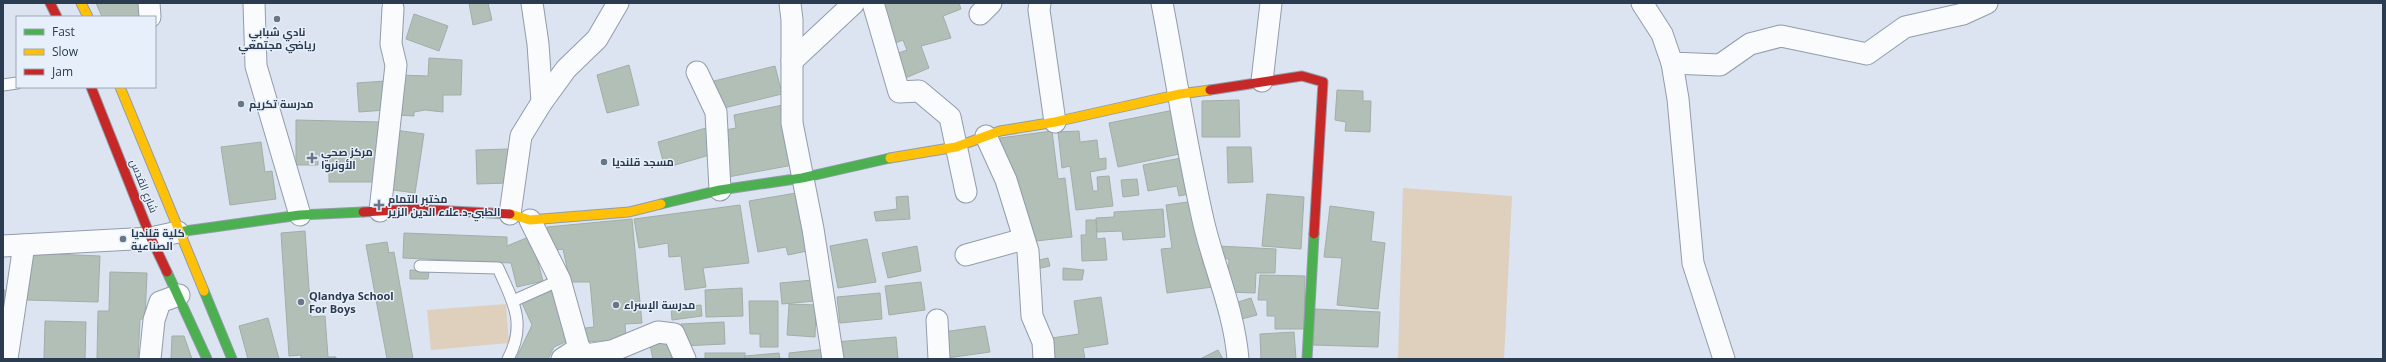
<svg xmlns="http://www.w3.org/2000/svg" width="2386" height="362" font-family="'Open Sans',Cairo,sans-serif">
  <rect width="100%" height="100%" fill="#dbe4f0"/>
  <!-- green -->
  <g fill="#ded0bd">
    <path d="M1403 188 1512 196 1504 359H1398Z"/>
    <path d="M506 304 509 343 431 350 427 310Z"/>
  </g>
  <!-- building -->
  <g fill="#b2bfb7" stroke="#a2ada8">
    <path d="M96 3H138L139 17H102Z"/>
    <path d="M469 3H488L492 20 473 25Z"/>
    <path d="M877 3H959L961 9 943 16 951 38 921 46 929 68 903 79 893 55 907 50 903 40 893 44Z"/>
    <path d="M414 14 448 26 439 51 406 39Z"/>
    <path d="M429 58 462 60 461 95H443V112L425 110 414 112V116L397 115 399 75 428 76Z"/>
    <path d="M629 65 639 105 607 113 597 75Z"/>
    <path d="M775 66 782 94 720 109 714 81Z"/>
    <path d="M385 81 386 110 359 112 357 83Z"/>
    <path d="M1337 90 1363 91V101H1371L1370 132 1345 131 1346 122 1335 120Z"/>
    <path d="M1239 100 1240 137H1202V101Z"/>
    <path d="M783 105 793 165 728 177 720 131 736 128 734 115Z"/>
    <path d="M1174 110 1184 153 1118 167 1109 123Z"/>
    <path d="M296 120 379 122 378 182H329V156H318V165H296Z"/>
    <path d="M706 128 713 154 665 168 658 142Z"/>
    <path d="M395 130 424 134 415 193 386 189Z"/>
    <path d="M1052 131 1058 179 1065 178 1072 237 1027 242 1021 193 1017 194 1004 173 1000 138Z"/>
    <path d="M1079 131 1080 142 1097 140 1099 159 1106 158V169L1090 172 1093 191H1098L1097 177 1109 176 1113 206 1076 210 1070 166 1062 168 1058 132Z"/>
    <path d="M261 142 265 172 272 171 276 199 230 205 221 147Z"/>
    <path d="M1227 147H1251L1253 182 1228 183Z"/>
    <path d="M509 149V183L477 184 476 150Z"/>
    <path d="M1187 157 1194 193 1179 196 1177 186 1148 191 1143 165Z"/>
    <path d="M1137 179 1139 195 1123 197 1121 180Z"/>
    <path d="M796 193 807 251 788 255 786 247 758 252 749 201Z"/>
    <path d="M1267 194 1304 197 1301 249 1262 246Z"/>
    <path d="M908 196 910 219 876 221 874 212 897 209 896 197Z"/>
    <path d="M1195 201 1203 265 1210 264 1213 287 1167 293 1161 249 1172 248 1166 205Z"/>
    <path d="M740 205 749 263 703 268 706 287 685 290 681 256 669 257 668 243 639 248 634 219Z"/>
    <path d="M1330 206 1374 212 1371 241 1385 243 1378 309 1337 305 1342 258 1324 257Z"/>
    <path d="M1163 209 1165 237 1123 240 1122 231 1097 232 1096 218 1114 217V212Z"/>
    <path d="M632 219 642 323 625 324 626 339 586 342 585 328 594 327 590 282H570L563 249 549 251 547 227Z"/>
    <path d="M1086 220H1096L1097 239 1105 238 1107 260 1082 261 1081 235H1086Z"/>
    <path d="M305 231 311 317 325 316 328 357H336V359H301V355L289 356 281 233Z"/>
    <path d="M404 233 507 237V246L531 236 543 281 517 287 511 263 403 258Z"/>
    <path d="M867 239 876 282 838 288 830 246Z"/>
    <path d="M387 242 389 253 394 252 413 359H387L366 245Z"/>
    <path d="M917 246 921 271 888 278 882 253Z"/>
    <path d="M1218 246 1276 249 1275 273H1256L1255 293 1227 292 1229 259 1218 258Z"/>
    <path d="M29 253 100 256 98 302 27 300Z"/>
    <path d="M1048 258 1050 266 1037 269 1035 261Z"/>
    <path d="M1063 268 1084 270 1082 280H1063Z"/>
    <path d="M410 270 429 271 428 279H410Z"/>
    <path d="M110 272 147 273 145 319H140L138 359H97L98 311H109Z"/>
    <path d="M1260 275 1305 276 1304 329H1275V316H1267V300H1258Z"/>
    <path d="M813 280 815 301 782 304 780 283Z"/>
    <path d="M921 282 925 310 889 315 885 286Z"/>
    <path d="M742 288 743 316 706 317 705 290Z"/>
    <path d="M3 290H5L4 315H3Z"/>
    <path d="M551 291 572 339 554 347 548 359H516L532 325 522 303Z"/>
    <path d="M880 293 882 319 840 323 837 297Z"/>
    <path d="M1101 297 1108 344 1083 348 1085 359H1055L1052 338 1079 334 1074 301Z"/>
    <path d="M1251 298 1257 315 1238 320 1232 304Z"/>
    <path d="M749 301H778V347H760V334H750Z"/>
    <path d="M789 304 816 305 815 337 787 335Z"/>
    <path d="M701 305 702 316 672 320 671 308Z"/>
    <path d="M1315 309 1380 312 1378 347 1313 345Z"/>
    <path d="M268 318 279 359H248L239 326Z"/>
    <path d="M45 321 86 322 85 359H44Z"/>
    <path d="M724 322 725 344 681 346V324Z"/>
    <path d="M985 326 990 352 947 358 943 332Z"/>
    <path d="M1294 332 1296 359H1261L1260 334Z"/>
    <path d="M172 336H184L192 359H171Z"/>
    <path d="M896 337 898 359H836L835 342Z"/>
    <path d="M668 341 672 359H653L650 345Z"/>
    <path d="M826 349 827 359H789V353Z"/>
    <path d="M1218 350 1223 359H1200Z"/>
    <rect x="705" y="353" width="40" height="6"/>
    <path d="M779 353 780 359H745V356Z"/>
  </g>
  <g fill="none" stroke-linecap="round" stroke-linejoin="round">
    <!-- lane casing -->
    <g stroke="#929cab" stroke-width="13">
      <g id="lane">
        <path d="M3 85 17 83"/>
        <path d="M420 266 498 268C513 301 527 324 508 359"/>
        <path d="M513 301 560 280"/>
      </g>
    </g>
    <!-- street casing -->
    <g stroke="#929cab" stroke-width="23">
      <g id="street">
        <path d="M149 3 150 17"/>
        <path d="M254 3 256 66 300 215"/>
        <path d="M790 3 792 20V123L813 229 833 359"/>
        <path d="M873 3 899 92 919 91 950 117 966 192"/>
        <path d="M1040 3 1039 10 1055 122"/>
        <path d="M1162 3C1176 76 1187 151 1204 224 1215 270 1234 311 1238 359"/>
        <path d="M1642 3 1662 34 1672 63 1720 65 1750 44 1781 36 1867 54 1905 27 1963 14 1987 3"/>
        <path d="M980 14 991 3"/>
        <path d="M792 61 854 3"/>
        <path d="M1672 63 1678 99 1693 263 1724 359"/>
        <path d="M697 72 716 112 720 190"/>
        <path d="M1262 81 1271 3"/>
        <path d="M542 102 566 69 597 39 618 3"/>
        <path d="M986 136 1006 180 1028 251 1032 316 1043 342 1044 359"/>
        <path d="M380 211 396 65 391 44 393 8"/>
        <path d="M510 214 521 136 542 102 538 44 532 3"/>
        <path d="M530 220 560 280 579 348 562 359"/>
        <path d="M3 246 151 238 178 232"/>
        <path d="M966 255 1024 239"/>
        <path d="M937 320 939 359"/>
        <path d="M579 348 586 355 612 351 658 332 674 334 685 359"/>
        <path d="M7 359 24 245"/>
        <path d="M150 359 154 320 160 302 179 295"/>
      </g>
    </g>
    <!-- fast casing -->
    <g stroke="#929cab" stroke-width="11">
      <g id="fast">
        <path d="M661 204 720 190 802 178 890 158"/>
        <path d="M178 232 300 215 363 212"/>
        <path d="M167 272 207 359"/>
        <path d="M204 291 232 359"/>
        <path d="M1307 359 1314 234"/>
      </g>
    </g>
    <!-- slow casing -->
    <g stroke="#929cab" stroke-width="11">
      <g id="slow">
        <path d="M81 3 88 17"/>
        <path d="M120 87 204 291"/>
        <path d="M890 158 956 147 1000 131 1055 122 1180 94 1210 90"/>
        <path d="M510 214 530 220 629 212 661 204"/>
      </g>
    </g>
    <!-- jam casing -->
    <g stroke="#929cab" stroke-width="11">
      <g id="jam">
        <path d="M50 3 57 17"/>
        <path d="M91 87 151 238 167 272"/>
        <path d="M1210 90 1302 76 1323 82 1314 234"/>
        <path d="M363 212 413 209 510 214"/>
      </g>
    </g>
    <!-- lane -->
    <use href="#lane" stroke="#fafbfd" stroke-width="11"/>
    <!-- street -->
    <use href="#street" stroke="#fafbfd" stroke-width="21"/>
    <!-- fast -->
    <use href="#fast" stroke="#4caf50" stroke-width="9"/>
    <!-- slow -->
    <use href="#slow" stroke="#ffc107" stroke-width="9"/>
    <!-- jam -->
    <use href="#jam" stroke="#c62828" stroke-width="9"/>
  </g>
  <!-- markers -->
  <g fill="#697688" stroke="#e7f0fa" stroke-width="1.5">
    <circle cx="277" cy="19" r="4"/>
    <circle cx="241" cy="104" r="4"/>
    <path d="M310 152h4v4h4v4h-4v4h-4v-4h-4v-4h4z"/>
    <circle cx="604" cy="162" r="4"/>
    <path d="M377 199h4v4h4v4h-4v4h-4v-4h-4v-4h4z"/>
    <circle cx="123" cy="239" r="4"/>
    <circle cx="301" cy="302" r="4"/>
    <circle cx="616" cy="305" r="4"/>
  </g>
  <g text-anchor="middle" stroke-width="3" stroke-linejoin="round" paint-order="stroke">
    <!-- poi labels -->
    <g font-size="11" font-weight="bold" fill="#2b3b50" stroke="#e7f0fa" text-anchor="start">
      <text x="277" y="36" text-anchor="middle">نادي شبابي<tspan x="277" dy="13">رياضي مجتمعي</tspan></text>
      <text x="249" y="108">مدرسة تكريم</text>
      <text x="321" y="156">مركز صحي<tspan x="321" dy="13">الأونروا</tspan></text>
      <text x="612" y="166">مسجد قلنديا</text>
      <text x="388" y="203">مختبر التمام<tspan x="388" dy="13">الطبي-د.علاء الدين الزير</tspan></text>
      <text x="131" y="237">كلية قلنديا<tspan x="131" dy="13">الصناعية</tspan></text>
      <text x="309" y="300">Qlandya School<tspan x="309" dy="13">For Boys</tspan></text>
      <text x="624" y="309">مدرسة الإسراء</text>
    </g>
    <!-- street labels -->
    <g font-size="11" fill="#2b3b50" stroke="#e7f0fa">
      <text transform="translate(144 186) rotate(68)" y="4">شارع القدس</text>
    </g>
  </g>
  <!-- border -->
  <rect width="2386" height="362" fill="none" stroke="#2b3b50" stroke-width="8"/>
  <!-- legend -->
  <rect x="16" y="16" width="140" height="72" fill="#e7f0fa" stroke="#9ca8b6"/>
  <rect x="24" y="29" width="20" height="6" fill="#4caf50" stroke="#9ca8b6"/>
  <text x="52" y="36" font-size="12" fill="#2b3b50">Fast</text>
  <rect x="24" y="49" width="20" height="6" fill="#ffc107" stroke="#9ca8b6"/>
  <text x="52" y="56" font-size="12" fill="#2b3b50">Slow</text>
  <rect x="24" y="69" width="20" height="6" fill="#c62828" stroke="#9ca8b6"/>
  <text x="52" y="76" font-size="12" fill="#2b3b50">Jam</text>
</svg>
